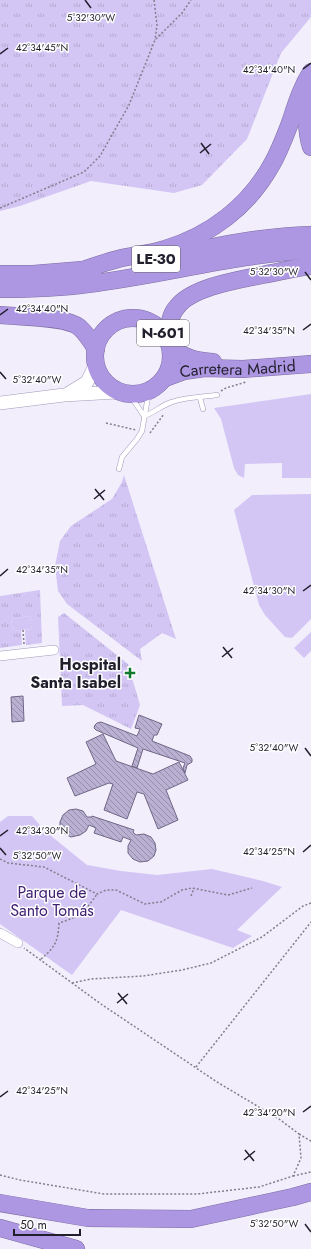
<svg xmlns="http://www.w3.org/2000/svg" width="311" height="1249" font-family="Jost,sans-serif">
  <defs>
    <pattern id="grass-tufts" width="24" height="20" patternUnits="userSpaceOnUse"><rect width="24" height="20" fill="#d3c6f5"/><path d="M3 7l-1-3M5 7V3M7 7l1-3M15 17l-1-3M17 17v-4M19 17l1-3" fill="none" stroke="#b5aad2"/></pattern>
    <pattern id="building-back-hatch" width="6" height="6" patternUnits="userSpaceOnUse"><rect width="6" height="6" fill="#b9b0d2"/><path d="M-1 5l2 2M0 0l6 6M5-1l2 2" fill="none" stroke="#968fab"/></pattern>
  </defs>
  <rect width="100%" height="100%" fill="#f2eefc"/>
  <!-- grass -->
  <g fill="url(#grass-tufts)">
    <path d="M0 0H311V17L281 53 247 139 202 185 174 193 91 181 20 206 0 211Z"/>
    <path d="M124 475 176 639 162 633 140 649 142 661 67 604 58 591 55 566 60 541 71 526 112 499 122 482Z"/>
    <path d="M40 590 42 643 26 645 25 630 32 629 30 616 11 619 13 631 21 630 22 645 0 648V596Z"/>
    <path d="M64 613 128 664 140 705 131 729 83 705 62 706 58 617Z"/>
  </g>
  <!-- green -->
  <g fill="#d3c6f5">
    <path d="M311 394V478H282V463L245 464 244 478 238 475 234 468 221 419 214 408Z"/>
    <path d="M311 494V619L292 638 285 637 265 615 259 605 234 510 252 495Z"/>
    <path d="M30 616 32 629 13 631 11 619Z"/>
    <path d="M311 632V651L304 658 294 648Z"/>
    <path d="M8 816H32L45 831 87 865 121 871 157 875 212 869 263 881 282 887 237 930 252 936 233 948 121 910 72 975 0 924V822Z"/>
  </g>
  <!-- building -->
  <g fill="url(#building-back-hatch)" stroke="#6f6786">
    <path d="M23 696 24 721 12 722 11 697Z"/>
    <path d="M139 715 162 724 157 735H154L152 741 190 756 192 759V762L187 765 185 773 183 768 185 763 143 749 137 768 132 766 138 748 96 730 94 728 95 725 97 723 101 722 137 736 140 729 135 728Z"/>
    <path d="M103 734 116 761 153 774 179 762 188 780 166 790 178 820 158 829 144 794 137 792 127 819 104 810 113 784 109 783 75 796 67 778 96 764 86 742Z"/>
    <path d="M76 809 83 811 87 817H92V816L134 830 133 832 136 835 144 834 151 837 155 843 156 850 154 856 148 861 140 862 133 859 128 853V846L131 840 123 837 121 842 94 833 96 828 89 825 86 831 80 835 71 837 65 834 60 828V822L63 815 69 810Z"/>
  </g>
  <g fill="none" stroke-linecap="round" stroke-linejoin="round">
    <!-- lane casing -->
    <g stroke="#a299ba" stroke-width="5.5">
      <g id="lane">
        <path d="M126 395 134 401 144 416"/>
        <path d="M200 398 203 409"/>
        <path d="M144 416C154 413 162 405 172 402 185 397 203 397 217 395"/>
        <path d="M119 469 122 457 137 439 142 431 149 391"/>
      </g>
    </g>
    <!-- street casing -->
    <g stroke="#a299ba" stroke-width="10">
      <g id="street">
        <path d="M0 656 54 650"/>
        <path d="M0 933 18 943"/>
      </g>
    </g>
    <!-- secondary casing -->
    <g stroke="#a299ba" stroke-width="14">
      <g id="secondary">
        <path d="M69 393 87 382 96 364"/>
        <path d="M0 403 64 395 117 392"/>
      </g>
    </g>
    <!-- highway casing -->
    <g stroke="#7c6da2" stroke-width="18">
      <g id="highway">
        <path d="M311 98C306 114 306 131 311 147"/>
        <path d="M169 256C216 246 263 236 311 235"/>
        <path d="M83 270C95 266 106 262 118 259 133 255 150 254 165 249 211 235 249 206 272 164 279 152 285 136 290 123 296 105 301 88 311 72"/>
        <path d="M0 274H33L94 269"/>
        <path d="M0 289C30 289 59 288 88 284 163 275 236 254 311 250"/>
        <path d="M0 315C19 317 65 316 79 327 86 333 91 341 96 349"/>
        <circle cx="133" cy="356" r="38"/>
        <path d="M168 339C169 327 169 316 177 307 192 287 238 280 262 275 279 272 294 268 311 266"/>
        <path d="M171 348C186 358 195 361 213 362"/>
        <path id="s1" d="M165 378 184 371 205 368 243 369 311 364"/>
        <path d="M0 1203 88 1218 191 1219 293 1197 311 1192"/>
        <path d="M0 1228 76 1249"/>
      </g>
    </g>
    <!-- path -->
    <g stroke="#827e8c" stroke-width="1.5" stroke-dasharray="2 2" stroke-linecap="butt">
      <path d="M154 0 157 25 155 40"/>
      <path d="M0 208 84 172 100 156 129 105 155 40 182 13 191 0"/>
      <path d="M221 391 226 388 246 382"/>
      <path d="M106 423 136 430"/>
      <path d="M150 433 164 414"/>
      <path d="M23 630 24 644"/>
      <path d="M0 859 8 863 44 867 97 894 106 890H116L145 904 161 902 182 890 192 888 228 895 252 888"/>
      <path d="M191 896 194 888"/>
      <path d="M41 959C55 947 58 942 59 923 79 917 85 912 97 894"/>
      <path d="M72 983 91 979 143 976 182 970 211 963 262 937 303 906 311 903"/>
      <path d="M196 1067 311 922"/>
      <path d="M299 1134 311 1141"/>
      <path d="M0 1175 20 1180 104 1194H197L259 1187 293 1176 301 1158 299 1134 279 1119 217 1082 101 1004 24 948"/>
      <path d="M293 1176 311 1172"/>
    </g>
    <!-- lane -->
    <use href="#lane" stroke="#fff" stroke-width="4.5"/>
    <!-- street -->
    <use href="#street" stroke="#fff" stroke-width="9"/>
    <!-- secondary -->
    <use href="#secondary" stroke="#fff" stroke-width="13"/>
    <!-- highway -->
    <use href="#highway" stroke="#ad97e2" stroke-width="17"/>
  </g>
  <!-- ticks -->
  <path fill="none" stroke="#221f2c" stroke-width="1.5" d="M85 0 91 8M0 54 8 48M303 69 311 63M201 143 209 154M200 153 211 144M305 272 311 280M0 315 8 309M303 330 311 324M0 372 6 379M95 489 104 500M94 499 105 490M0 576 8 569M303 591 311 585M223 647 232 658M222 657 233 648M305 748 311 756M0 836 8 830M0 848 6 855M303 852 311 845M118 993 127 1004M117 1003 128 994M0 1097 8 1091M303 1112 311 1106M245 1150 254 1161M244 1160 255 1151M305 1224 311 1232"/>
  <!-- markers -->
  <path fill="#0e7a2e" stroke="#fefefe" stroke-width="1.5" d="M128 667h4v4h4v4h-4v4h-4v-4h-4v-4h4z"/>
  <g text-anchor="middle" stroke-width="3" stroke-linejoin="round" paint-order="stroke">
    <!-- shield labels -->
    <g fill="#fefefe" stroke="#64626b" stroke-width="1">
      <rect x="132" y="246" width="48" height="26" rx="3"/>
      <rect x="137" y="320" width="52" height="26" rx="3"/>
    </g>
    <g font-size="15" font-weight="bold" fill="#221f2c">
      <text x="156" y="264">LE-30</text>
      <text x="163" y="338">N-601</text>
    </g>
    <!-- street labels -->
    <g font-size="16" fill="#221f2c" stroke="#fefefe">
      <text dy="6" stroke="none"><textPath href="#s1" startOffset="74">Carretera Madrid</textPath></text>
    </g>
    <!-- poi labels -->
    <g font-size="16" font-weight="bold" fill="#221f2c" stroke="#fefefe" text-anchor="end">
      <text x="121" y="670">Hospital<tspan x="121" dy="18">Santa Isabel</tspan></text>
    </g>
    <!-- park labels -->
    <g font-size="16" fill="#402071" stroke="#fefefe">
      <text x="52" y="898">Parque de<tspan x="52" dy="18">Santo Tomás</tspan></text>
    </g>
  </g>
  <g font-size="10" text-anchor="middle" fill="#221f2c" stroke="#fefefe" stroke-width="3" stroke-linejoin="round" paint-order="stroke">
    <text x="91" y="21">5°32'30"W</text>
    <text x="42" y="51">42°34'45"N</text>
    <text x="269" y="73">42°34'40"N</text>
    <text x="274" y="275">5°32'30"W</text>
    <text x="42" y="312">42°34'40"N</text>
    <text x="269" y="334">42°34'35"N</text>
    <text x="37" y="383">5°32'40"W</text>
    <text x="42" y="573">42°34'35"N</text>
    <text x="269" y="594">42°34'30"N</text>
    <text x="274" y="751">5°32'40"W</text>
    <text x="42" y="834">42°34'30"N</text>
    <text x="269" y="855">42°34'25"N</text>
    <text x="37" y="859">5°32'50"W</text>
    <text x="42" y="1094">42°34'25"N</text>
    <text x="269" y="1116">42°34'20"N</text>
    <text x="274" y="1227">5°32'50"W</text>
  </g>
  <!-- scale -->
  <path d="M14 1229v6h66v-6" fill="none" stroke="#221f2c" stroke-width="2"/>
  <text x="20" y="1229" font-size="12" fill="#221f2c" stroke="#fefefe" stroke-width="3" paint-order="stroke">50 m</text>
</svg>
